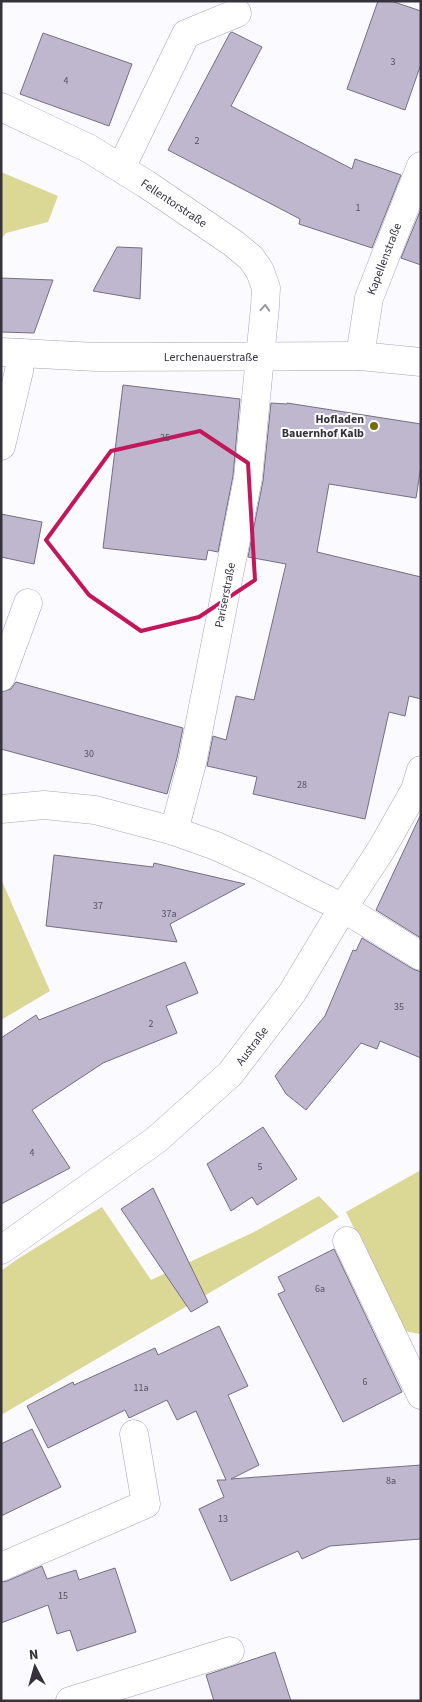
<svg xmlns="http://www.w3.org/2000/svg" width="422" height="1702" font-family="'Source Sans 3',sans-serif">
  <rect width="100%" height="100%" fill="#fbfafe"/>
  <!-- grass -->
  <g fill="#dbd795">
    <path d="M1 172 58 196 48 222 6 233 1 239Z"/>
    <path d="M1 879 50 991 1 1020Z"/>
    <path d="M421 1170V1333L419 1334 405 1331 346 1212Z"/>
    <path d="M319 1196 339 1217 1 1415V1271L16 1260 102 1207 151 1280 254 1232Z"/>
  </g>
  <!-- building -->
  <g fill="#beb7cd" stroke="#756f83">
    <path d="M378 1H391L421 11V64L405 110 347 89Z"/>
    <path d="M232 32 262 47 231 106 352 169 355 159 401 175 372 248 299 224 300 219 168 150 230 33Z"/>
    <path d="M43 33 132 64 109 126 20 94Z"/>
    <path d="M421 209V265L401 258Z"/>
    <path d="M117 247 142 248 140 299 93 291Z"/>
    <path d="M1 278 53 280 34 333 1 332Z"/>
    <path d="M123 385 240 399 233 476 218 552 208 550 206 560 103 548Z"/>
    <path d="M271 403 287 404V403L421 424V466L416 498 329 484 317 552 421 577V699L409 696 405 716 389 712 365 819 253 794 257 777 207 766 213 736 226 740 236 696 254 700 286 564 248 557 263 481Z"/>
    <path d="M1 514 42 522 34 564 1 557Z"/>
    <path d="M16 682 183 728 177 758 167 794 1 749V692L11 689Z"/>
    <path d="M421 814V938L376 910Z"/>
    <path d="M54 855 153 867 154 863 245 884 170 924 177 942 46 926Z"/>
    <path d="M362 938 413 969 421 972V1058L380 1041 377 1049 361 1043 306 1110 286 1094 275 1076 325 1016 353 950 356 951Z"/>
    <path d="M185 962 198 993 166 1006 177 1033 103 1063 32 1110 70 1168 1 1204V1038L36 1015 39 1020Z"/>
    <path d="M263 1127 297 1179 257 1205 252 1197 231 1211 207 1164Z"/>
    <path d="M153 1188 208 1302 191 1312 121 1209Z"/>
    <path d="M334 1249 402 1392 343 1422 278 1294 285 1291 278 1277Z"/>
    <path d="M219 1326 248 1386 228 1395 259 1465 231 1479 421 1465V1539L330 1546 302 1559 298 1551 231 1581 199 1509 224 1497 217 1480H226L196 1411 177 1420 167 1400 129 1418 125 1410 48 1448 27 1406 73 1382 74 1385 155 1348 158 1355Z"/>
    <path d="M32 1429 61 1487 1 1516V1444Z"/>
    <path d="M42 1566 47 1579 76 1570 79 1580 115 1568 136 1632 77 1651 70 1630 57 1634 48 1605 1 1623V1582L7 1581Z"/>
    <path d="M275 1652 291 1701H214L206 1675Z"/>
  </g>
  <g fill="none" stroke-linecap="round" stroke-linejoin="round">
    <!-- minor casing -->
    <g stroke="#a9a3b9" stroke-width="29">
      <g id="minor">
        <path d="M1 107 88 148 146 184 233 243 251 258 260 271 266 288 265 307 248 478 192 763 174 831"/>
        <path d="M121 168 186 34 237 13"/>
        <path d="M1 352 96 357 360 356 421 362"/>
        <path d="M360 356 369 298 421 166"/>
        <path d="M1 446 19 371 21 353"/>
        <path d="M1 677 28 603"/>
        <path d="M1 809 44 805 95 810 174 831 216 846 260 866 343 908 421 956"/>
        <path d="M347 1241 421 1395"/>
        <path d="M1 1250 156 1140 230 1074 292 993 343 908 381 850 415 790 421 770"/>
        <path d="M1 1567 146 1504 134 1434"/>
        <path d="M70 1701 230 1651"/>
      </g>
    </g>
    <!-- minor -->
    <use href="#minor" stroke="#fff" stroke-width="28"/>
  </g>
  <!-- one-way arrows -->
  <defs><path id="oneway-chevron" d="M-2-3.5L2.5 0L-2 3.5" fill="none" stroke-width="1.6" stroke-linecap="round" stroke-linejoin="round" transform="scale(1.25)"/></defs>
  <use stroke="#9a989d" href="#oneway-chevron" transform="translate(265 308) rotate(-86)"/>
  <!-- marked area -->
  <path fill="none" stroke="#c2185b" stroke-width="4" stroke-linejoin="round" d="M200 431 248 463 255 580 199 617 141 631 89 595 46 540 111 451Z"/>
  <!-- markers -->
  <circle fill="#746d09" stroke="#fff" stroke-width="2" cx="374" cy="426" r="5"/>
  <g text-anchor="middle" stroke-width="4" stroke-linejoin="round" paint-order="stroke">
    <!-- number labels -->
    <g font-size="10" fill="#575360">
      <text x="393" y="65">3</text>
      <text x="66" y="84">4</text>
      <text x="197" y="144">2</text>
      <text x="358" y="211">1</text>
      <text x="165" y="441">35</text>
      <text x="89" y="757">30</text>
      <text x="302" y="788">28</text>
      <text x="98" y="909">37</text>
      <text x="169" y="917">37a</text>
      <text x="399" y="1010">35</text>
      <text x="151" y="1027">2</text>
      <text x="32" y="1156">4</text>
      <text x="260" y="1170">5</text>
      <text x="320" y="1292">6a</text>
      <text x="365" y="1385">6</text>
      <text x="141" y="1391">11a</text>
      <text x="391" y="1484">8a</text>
      <text x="223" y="1522">13</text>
      <text x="63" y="1599">15</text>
    </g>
    <!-- street labels -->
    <g font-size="12" fill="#35323b" stroke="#fff">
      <text transform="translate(174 203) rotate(34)" y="4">Fellentorstraße</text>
      <text transform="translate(384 259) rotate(-69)" y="4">Kapellenstraße</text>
      <text x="211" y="361">Lerchenauerstraße</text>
      <text transform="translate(225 595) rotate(-79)" y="4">Pariserstraße</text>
      <text transform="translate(252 1046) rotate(-53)" y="4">Austraße</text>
    </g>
    <!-- poi labels -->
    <g font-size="12" font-weight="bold" fill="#35323b" stroke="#fff" text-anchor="end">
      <text x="364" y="423">Hofladen<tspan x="364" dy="14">Bauernhof Kalb</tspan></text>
    </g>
  </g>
  <!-- border -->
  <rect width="422" height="1702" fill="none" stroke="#35323b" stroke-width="5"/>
  <!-- north arrow -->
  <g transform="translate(35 1667) rotate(354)" stroke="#ffffff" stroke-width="4" paint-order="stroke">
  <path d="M0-4L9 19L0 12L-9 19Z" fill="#35323b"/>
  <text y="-8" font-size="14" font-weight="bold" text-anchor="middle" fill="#35323b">N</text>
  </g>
</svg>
